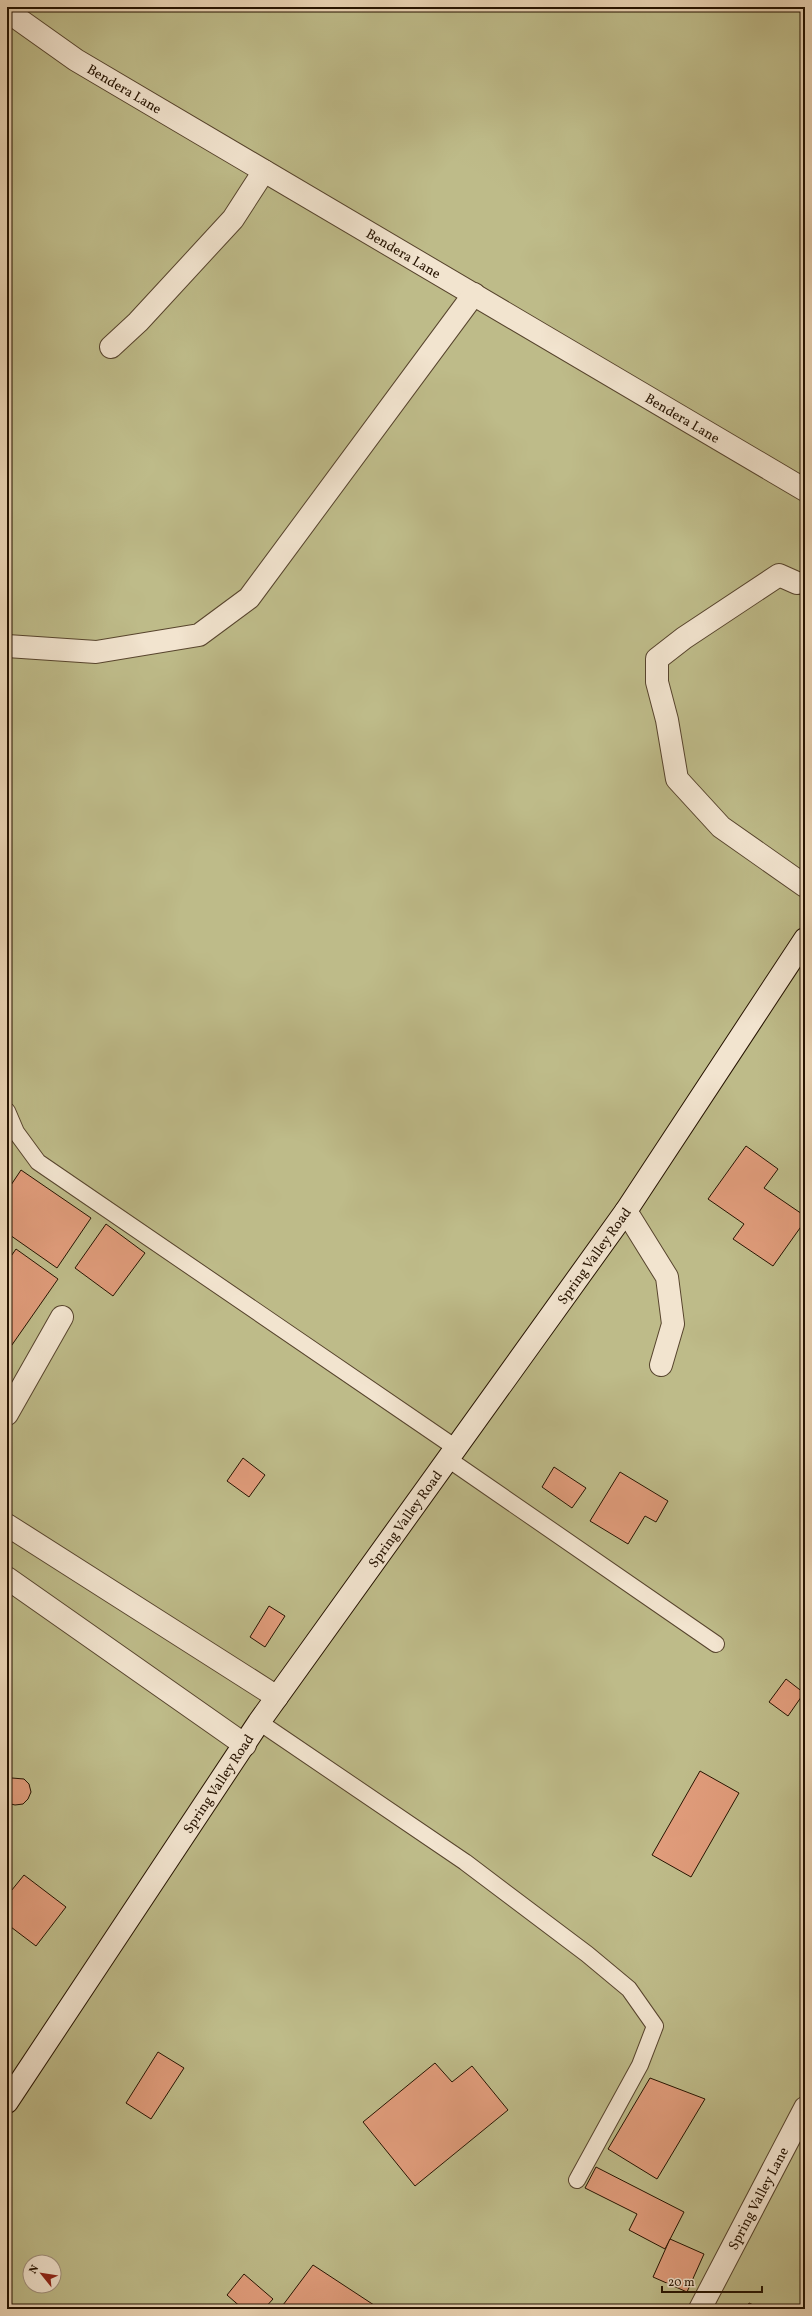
<svg xmlns="http://www.w3.org/2000/svg" width="812" height="2316" font-family="Vollkorn,serif">
  <rect width="100%" height="100%" fill="#ebd5b5"/>
  <filter id="stains"><feTurbulence type="fractalNoise" baseFrequency=".005" numOctaves="4"/><feColorMatrix values="0 0 0 0 .2 0 0 0 0 .09 0 0 0 0 .02 0 0 0 .5 -.17"/></filter>
  <radialGradient id="worn" r=".72"><stop offset=".6" stop-color="#630" stop-opacity="0"/><stop offset="1" stop-color="#630" stop-opacity=".3"/></radialGradient>
  <!-- green -->
  <path fill="#bebb89" stroke="#726744" fill-rule="evenodd" d="M7 7H805V2309H7ZM30 2262H54V2286H30Z"/>
  <!-- building -->
  <g fill="#e09c7b" stroke="#261300">
    <path d="M746 1146 778 1169 764 1188 805 1216V1221L773 1266 733 1239 744 1224 708 1199Z"/>
    <path d="M21 1170 91 1218 57 1268 7 1233V1191Z"/>
    <path d="M106 1224 145 1253 113 1296 75 1268Z"/>
    <path d="M16 1249 58 1279 7 1352V1262Z"/>
    <path d="M243 1458 265 1475 249 1497 227 1481Z"/>
    <path d="M554 1467 586 1488 572 1508 542 1487Z"/>
    <path d="M620 1472 668 1501 656 1522 645 1516 628 1544 590 1521Z"/>
    <path d="M269 1606 285 1616 265 1647 250 1637Z"/>
    <path d="M786 1679 804 1693 788 1716 769 1702Z"/>
    <path d="M700 1771 739 1793 691 1877 652 1855Z"/>
    <path d="M7 1774 12 1778 24 1779 29 1784 31 1792 28 1799 23 1804 15 1805 7 1803Z"/>
    <path d="M24 1875 66 1907 36 1946 7 1924V1896Z"/>
    <path d="M158 2052 184 2068 151 2119 126 2103Z"/>
    <path d="M435 2063 452 2082 472 2066 508 2110 415 2186 363 2122Z"/>
    <path d="M650 2078 705 2099 657 2179 608 2149Z"/>
    <path d="M596 2167 684 2212 665 2249 629 2230 637 2214 585 2188Z"/>
    <path d="M670 2239 704 2254 687 2292 653 2277Z"/>
    <path d="M313 2265 380 2309H280Z"/>
    <path d="M244 2274 273 2299 264 2309H243L227 2295Z"/>
    <path d="M749 2303 762 2309H746Z"/>
  </g>
  <g fill="none" stroke-linecap="round" stroke-linejoin="round">
    <!-- lane casing -->
    <g stroke="#57442d" stroke-width="18">
      <g id="lane">
        <path d="M7 1111 16 1132 38 1162 456 1448"/>
        <path d="M448 1459 716 1644"/>
        <path d="M259 1722 465 1862 587 1954 629 1989 655 2026 640 2065 577 2180"/>
      </g>
    </g>
    <!-- street casing -->
    <g stroke="#57442d" stroke-width="24">
      <g id="street">
        <path id="s1" d="M7 11 76 60 805 490"/>
        <path d="M111 347 138 322 233 219 264 171"/>
        <path d="M797 583 779 575 684 638 657 659V682L667 720 677 779 721 827 805 886"/>
        <path d="M7 646 96 652 199 635 249 598 474 294"/>
        <path d="M626 1211 667 1277 673 1324 661 1365"/>
        <path d="M7 1414 62 1317"/>
        <path d="M7 1525 277 1697"/>
        <path d="M7 1578 245 1745"/>
        <path id="s2" d="M700 2309 805 2108"/>
      </g>
    </g>
    <!-- secondary casing -->
    <g stroke="#261300" stroke-width="24">
      <g id="secondary">
        <path id="s3" d="M7 2102 259 1722 626 1211 805 939"/>
      </g>
    </g>
    <!-- lane -->
    <use href="#lane" stroke="#f2e4cf" stroke-width="16"/>
    <!-- street -->
    <use href="#street" stroke="#f2e4cf" stroke-width="22"/>
    <!-- secondary -->
    <use href="#secondary" stroke="#f2e4cf" stroke-width="22"/>
  </g>
  <g text-anchor="middle" stroke-width="4" stroke-linejoin="round" paint-order="stroke">
    <!-- street labels -->
    <g font-size="14" fill="#261300" stroke="#f2e4cf">
      <text dy="5" stroke="none"><textPath href="#s1" startOffset="141">Bendera Lane</textPath></text>
      <text dy="5" stroke="none"><textPath href="#s1" startOffset="465">Bendera Lane</textPath></text>
      <text dy="5" stroke="none"><textPath href="#s1" startOffset="789">Bendera Lane</textPath></text>
      <text dy="5" stroke="none"><textPath href="#s3" startOffset="1030">Spring Valley Road</textPath></text>
      <text dy="5" stroke="none"><textPath href="#s3" startOffset="706">Spring Valley Road</textPath></text>
      <text dy="5" stroke="none"><textPath href="#s3" startOffset="382">Spring Valley Road</textPath></text>
      <text dy="5" stroke="none"><textPath href="#s2" startOffset="125">Spring Valley Lane</textPath></text>
    </g>
  </g>
  <!-- margin -->
  <rect width="812" height="2316" fill="none" stroke="#ebd5b5" stroke-width="24"/>
  <rect x="8" y="8" width="796" height="2300" fill="none" stroke="#261300" stroke-width="2"/>
  <rect x="12" y="12" width="788" height="2292" fill="none" stroke="#261300"/>
  <!-- north arrow -->
  <g transform="translate(42 2274) rotate(300)"><circle r="19" fill="#f2e4cf" stroke="#a0907c"/>
  <path d="M0-3L7 15L0 10L-7 15Z" fill="#8f2418"/>
  <text y="-6" font-size="11" font-weight="bold" text-anchor="middle" fill="#261300">N</text>
  </g>
  <!-- scale -->
  <path d="M662 2286v6h100v-6" fill="none" stroke="#261300" stroke-width="2"/>
  <text x="668" y="2286" font-size="12" fill="#261300" stroke="#f2e4cf" stroke-width="3" paint-order="stroke">20 m</text>
  <rect width="100%" height="100%" filter="url(#stains)"/>
  <rect width="100%" height="100%" fill="url(#worn)"/>
</svg>
